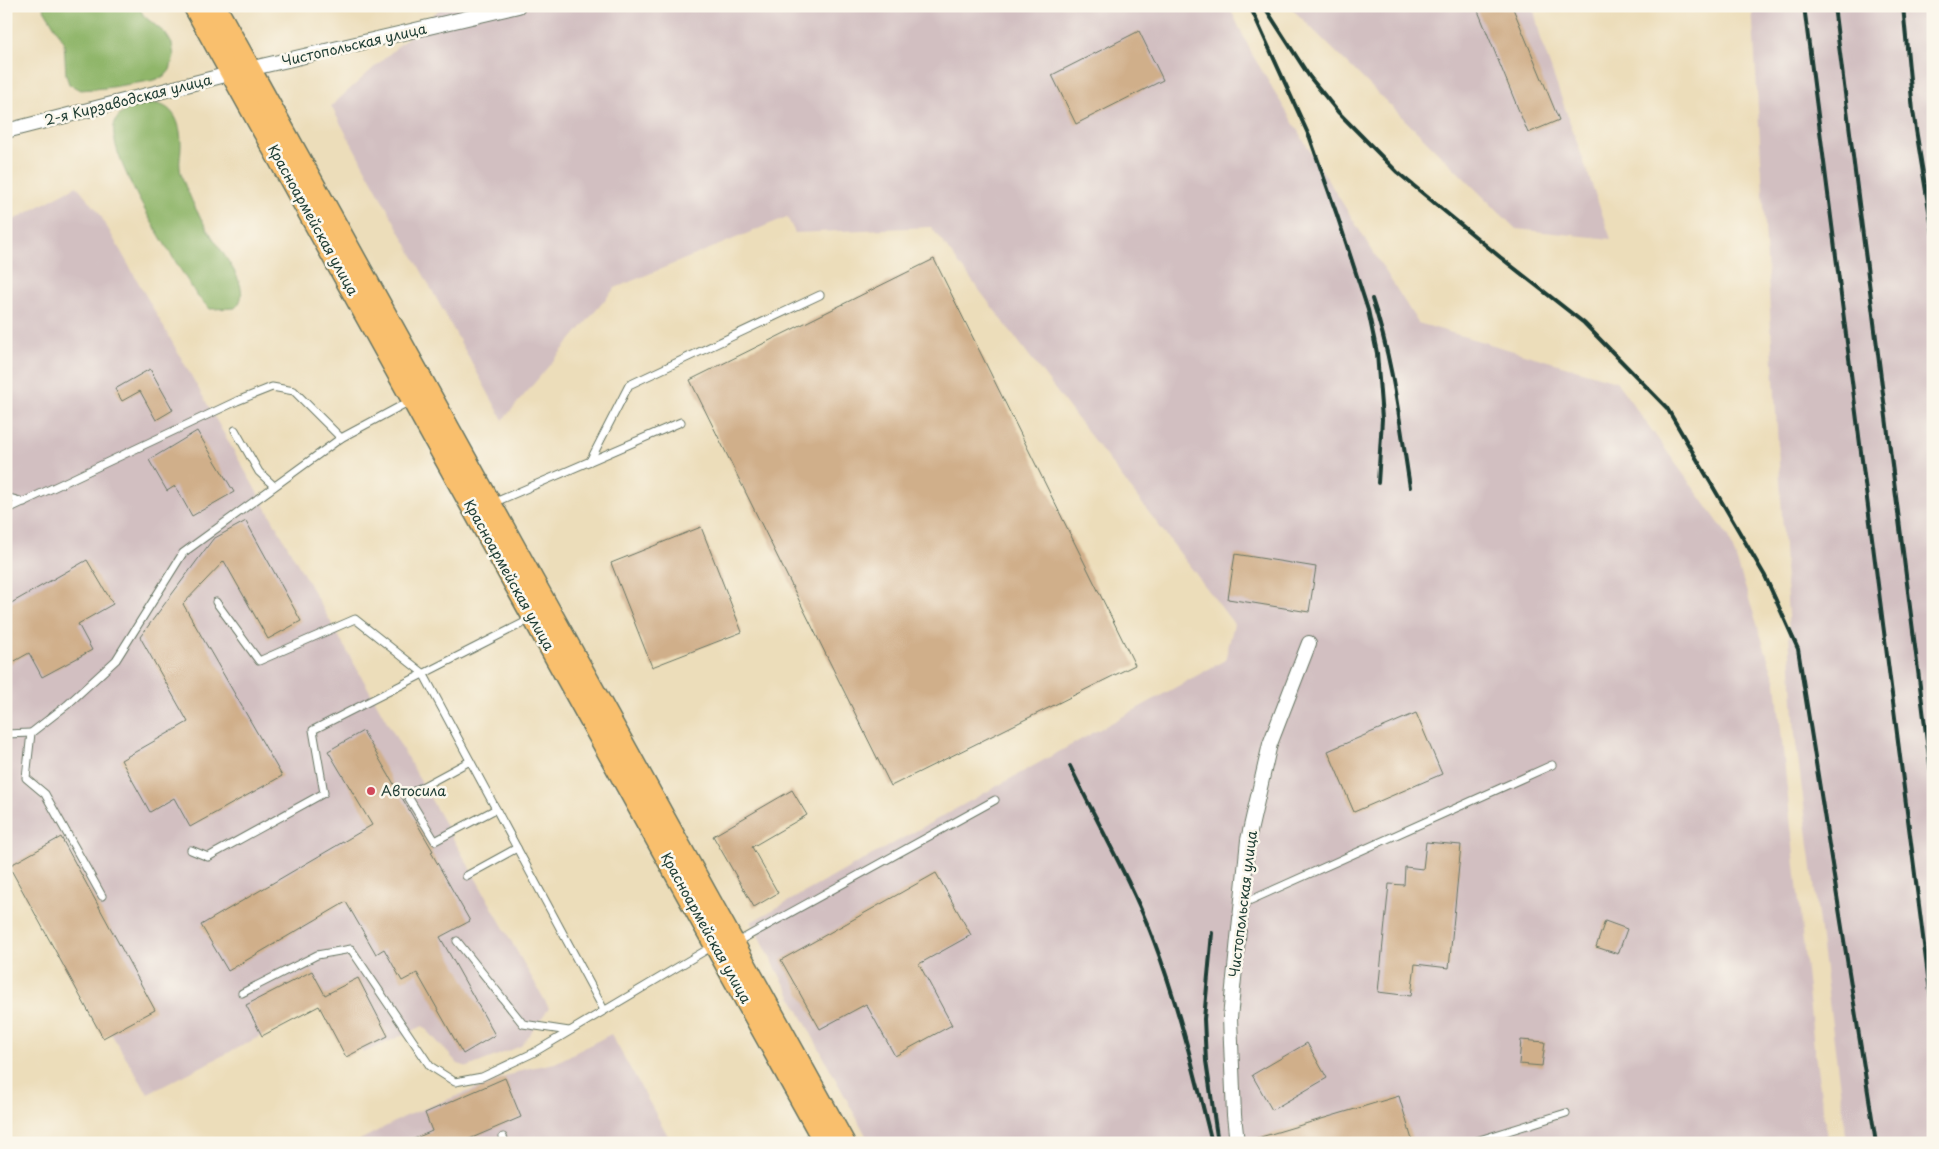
<svg xmlns="http://www.w3.org/2000/svg" width="1939" height="1149" font-family="'Playpen Sans',sans-serif">
  <rect width="100%" height="100%" fill="#fbf7ec"/>
  <filter id="ink" filterUnits="userSpaceOnUse"><feTurbulence type="fractalNoise" baseFrequency=".02" numOctaves="2"/><feDisplacementMap in="SourceGraphic" scale="10" xChannelSelector="R" yChannelSelector="G"/><feConvolveMatrix kernelMatrix="1 2 1 2 8 2 1 2 1" color-interpolation-filters="sRGB"/></filter>
  <filter id="wash" filterUnits="userSpaceOnUse"><feTurbulence type="fractalNoise" baseFrequency=".0096" numOctaves="4" result="noise"/><feDisplacementMap in="SourceGraphic" scale="20" xChannelSelector="R" yChannelSelector="G"/><feGaussianBlur stdDeviation="1.12" result="paint"/><feColorMatrix in="noise" values="0 0 0 0 0 0 0 0 0 0 0 0 0 0 0 0 0 1.4 0 .05"/><feComposite in="paint" operator="in"/></filter>
  <g filter="url(#wash)">
    <rect width="100%" height="100%" fill="#ecddba"/>
    <!-- industrial -->
    <g fill="#d2bfc1">
      <path d="M443 6H1229L1252 54 1316 161 1418 323 1616 381 1729 537 1776 683 1814 1047 1828 1143H870L751 922 1225 660 1234 624 931 227 795 233 787 217 615 288 503 420 331 106Z"/>
      <path d="M1289 6H1533L1542 43 1611 239 1516 229Z"/>
      <path d="M1752 6H1933V1143H1847L1795 735Z"/>
      <path d="M77 186 98 211 549 1008 521 1046 468 1067 458 1064 423 1026 363 1053 335 998 148 1094 6 862V224Z"/>
      <path d="M611 1034 672 1143H354L406 1116 525 1069 555 1063Z"/>
    </g>
    <!-- forest -->
    <g fill="#90b66b" stroke="#587a50">
      <path d="M42 6H138L144 16 166 34 172 44 174 56 170 70 164 77 150 81 105 88 80 90 69 84 66 75 64 42Z"/>
      <path d="M149 103C174 103 181 123 181 145 181 153 179 161 180 168 181 176 185 186 189 194 197 214 209 232 221 250 228 261 236 272 240 284 243 293 242 302 235 308L210 309 197 296C180 267 99 149 116 120 122 109 138 106 149 103Z"/>
    </g>
    <g id="blocks">
      <!-- building -->
      <g fill="#d0af8a">
        <path d="M1476 6H1512L1559 120 1528 133Z"/>
        <path d="M1139 31 1163 80 1076 124 1052 75Z"/>
        <path d="M934 259 1135 665 891 786 690 380Z"/>
        <path d="M150 369 173 410 156 420 140 391 122 401 115 389Z"/>
        <path d="M197 431 234 492 192 516 175 486 167 491 149 460Z"/>
        <path d="M246 521 301 621 268 639 224 561 183 604 282 776 190 827 174 798 150 812 121 760 188 722 140 637 213 539Z"/>
        <path d="M701 527 742 632 652 667 611 563Z"/>
        <path d="M1235 554 1316 567 1309 612 1228 599Z"/>
        <path d="M87 560 113 604 78 624 92 650 42 677 29 653 6 666V606Z"/>
        <path d="M1416 713 1442 774 1354 812 1328 751Z"/>
        <path d="M363 731 433 851 431 852 470 921 440 937 495 1035 463 1054 417 973 402 981 384 949 376 954 346 902 228 971 201 925 372 825 328 751Z"/>
        <path d="M792 790 807 815 752 847 778 893 754 907 713 836Z"/>
        <path d="M61 837 155 1010 103 1038 9 866Z"/>
        <path d="M1426 842 1461 845 1449 968 1415 964 1411 996 1378 992 1389 884 1404 885 1405 867 1423 869Z"/>
        <path d="M936 873 971 935 919 964 952 1025 895 1056 866 1004 820 1029 781 960Z"/>
        <path d="M1605 921 1627 929 1618 954 1596 947Z"/>
        <path d="M312 971 325 995 358 978 388 1036 346 1057 319 1006 262 1036 246 1005Z"/>
        <path d="M1521 1040 1545 1042 1542 1066 1519 1064Z"/>
        <path d="M1307 1043 1327 1078 1272 1110 1252 1075Z"/>
        <path d="M505 1078 521 1117 460 1143H405L432 1131 425 1113Z"/>
        <path d="M1399 1096 1413 1143H1255L1254 1139Z"/>
      </g>
    </g>
  </g>
  <g filter="url(#ink)">
    <use href="#blocks" fill-opacity="0" stroke="#677563" stroke-width="1"/>
    <g fill="none" stroke-linecap="round" stroke-linejoin="round">
      <!-- service casing -->
      <g stroke="#677563" stroke-width="9">
        <g id="service">
          <path d="M235 430 259 472 274 486"/>
          <path d="M590 461 629 385 820 295"/>
          <path d="M6 497 24 502"/>
          <path d="M493 503 681 422"/>
          <path d="M6 510 237 401 272 387 294 391 341 438"/>
          <path d="M216 602 259 661 355 619 423 673 604 1010"/>
          <path d="M6 734 31 733"/>
          <path d="M470 761 407 795 435 841 496 809"/>
          <path d="M191 850 208 857 324 793 313 730 531 619"/>
          <path d="M466 876 517 848"/>
          <path d="M102 896 45 794 26 778 31 733 67 705 116 660 183 553 341 438 410 401"/>
          <path d="M1242 904 1552 765"/>
          <path d="M457 941 523 1024 569 1031"/>
          <path d="M737 942 995 800"/>
          <path d="M242 993 317 955 351 949 430 1066 455 1082 482 1077 533 1053 713 946"/>
          <path d="M503 1137 506 1143"/>
          <path d="M1470 1143 1566 1113"/>
        </g>
      </g>
      <!-- minor casing -->
      <g stroke="#677563" stroke-width="16">
        <g id="minor">
          <path d="M6 131 249 69 518 6"/>
          <path d="M1237 1143 1234 1115 1230 1018 1248 840 1270 744 1309 643"/>
        </g>
      </g>
      <!-- primary casing -->
      <g stroke="#677563" stroke-width="24">
        <g id="primary">
          <path d="M194 6 825 1143"/>
          <path d="M215 6 844 1143"/>
        </g>
      </g>
      <!-- service -->
      <use href="#service" stroke="#fff" stroke-width="7"/>
      <!-- minor -->
      <use href="#minor" stroke="#fff" stroke-width="14"/>
      <!-- primary -->
      <use href="#primary" stroke="#f9bf6d" stroke-width="21"/>
      <!-- rail -->
      <g stroke="#1f3d34" stroke-width="4">
        <path d="M1250 6 1310 138 1337 215 1368 310 1377 353 1382 419 1378 483"/>
        <path d="M1264 6 1309 76 1338 112 1397 172 1500 257 1584 323 1667 408 1765 576 1798 649 1876 1143"/>
        <path d="M1804 6 1933 1015"/>
        <path d="M1834 6 1933 789"/>
        <path d="M1903 6 1913 111 1933 235"/>
        <path d="M1372 299C1393 360 1400 424 1410 487"/>
        <path d="M1070 766C1098 824 1131 881 1154 941 1179 1007 1195 1075 1212 1143"/>
        <path d="M1212 933 1204 1019 1206 1061 1218 1143"/>
      </g>
    </g>
  </g>
  <!-- markers -->
  <circle fill="#d1495b" stroke="#fbf7ec" stroke-width="2" cx="371" cy="791" r="5"/>
  <g text-anchor="middle" stroke-width="5" stroke-linejoin="round" paint-order="stroke">
    <!-- street labels -->
    <g font-size="14" fill="#1f3d34" stroke="#fbf7ec">
      <text transform="translate(354 45) rotate(-13)" y="5">Чистопольская улица</text>
      <text transform="translate(128 100) rotate(-14)" y="5">2-я Кирзаводская улица</text>
      <text transform="translate(313 220) rotate(61)" y="5">Красноармейская улица</text>
      <text transform="translate(509 575) rotate(61)" y="5">Красноармейская улица</text>
      <text transform="translate(1243 904) rotate(-83)" y="5">Чистопольская улица</text>
      <text transform="translate(706 928) rotate(61)" y="5">Красноармейская улица</text>
    </g>
    <!-- poi labels -->
    <g font-size="14" fill="#1f3d34" stroke="#fbf7ec" text-anchor="start">
      <text x="381" y="796">Автосила</text>
    </g>
  </g>
  <!-- margin -->
  <rect width="1939" height="1149" fill="none" stroke="#fbf7ec" stroke-width="25"/>
</svg>
